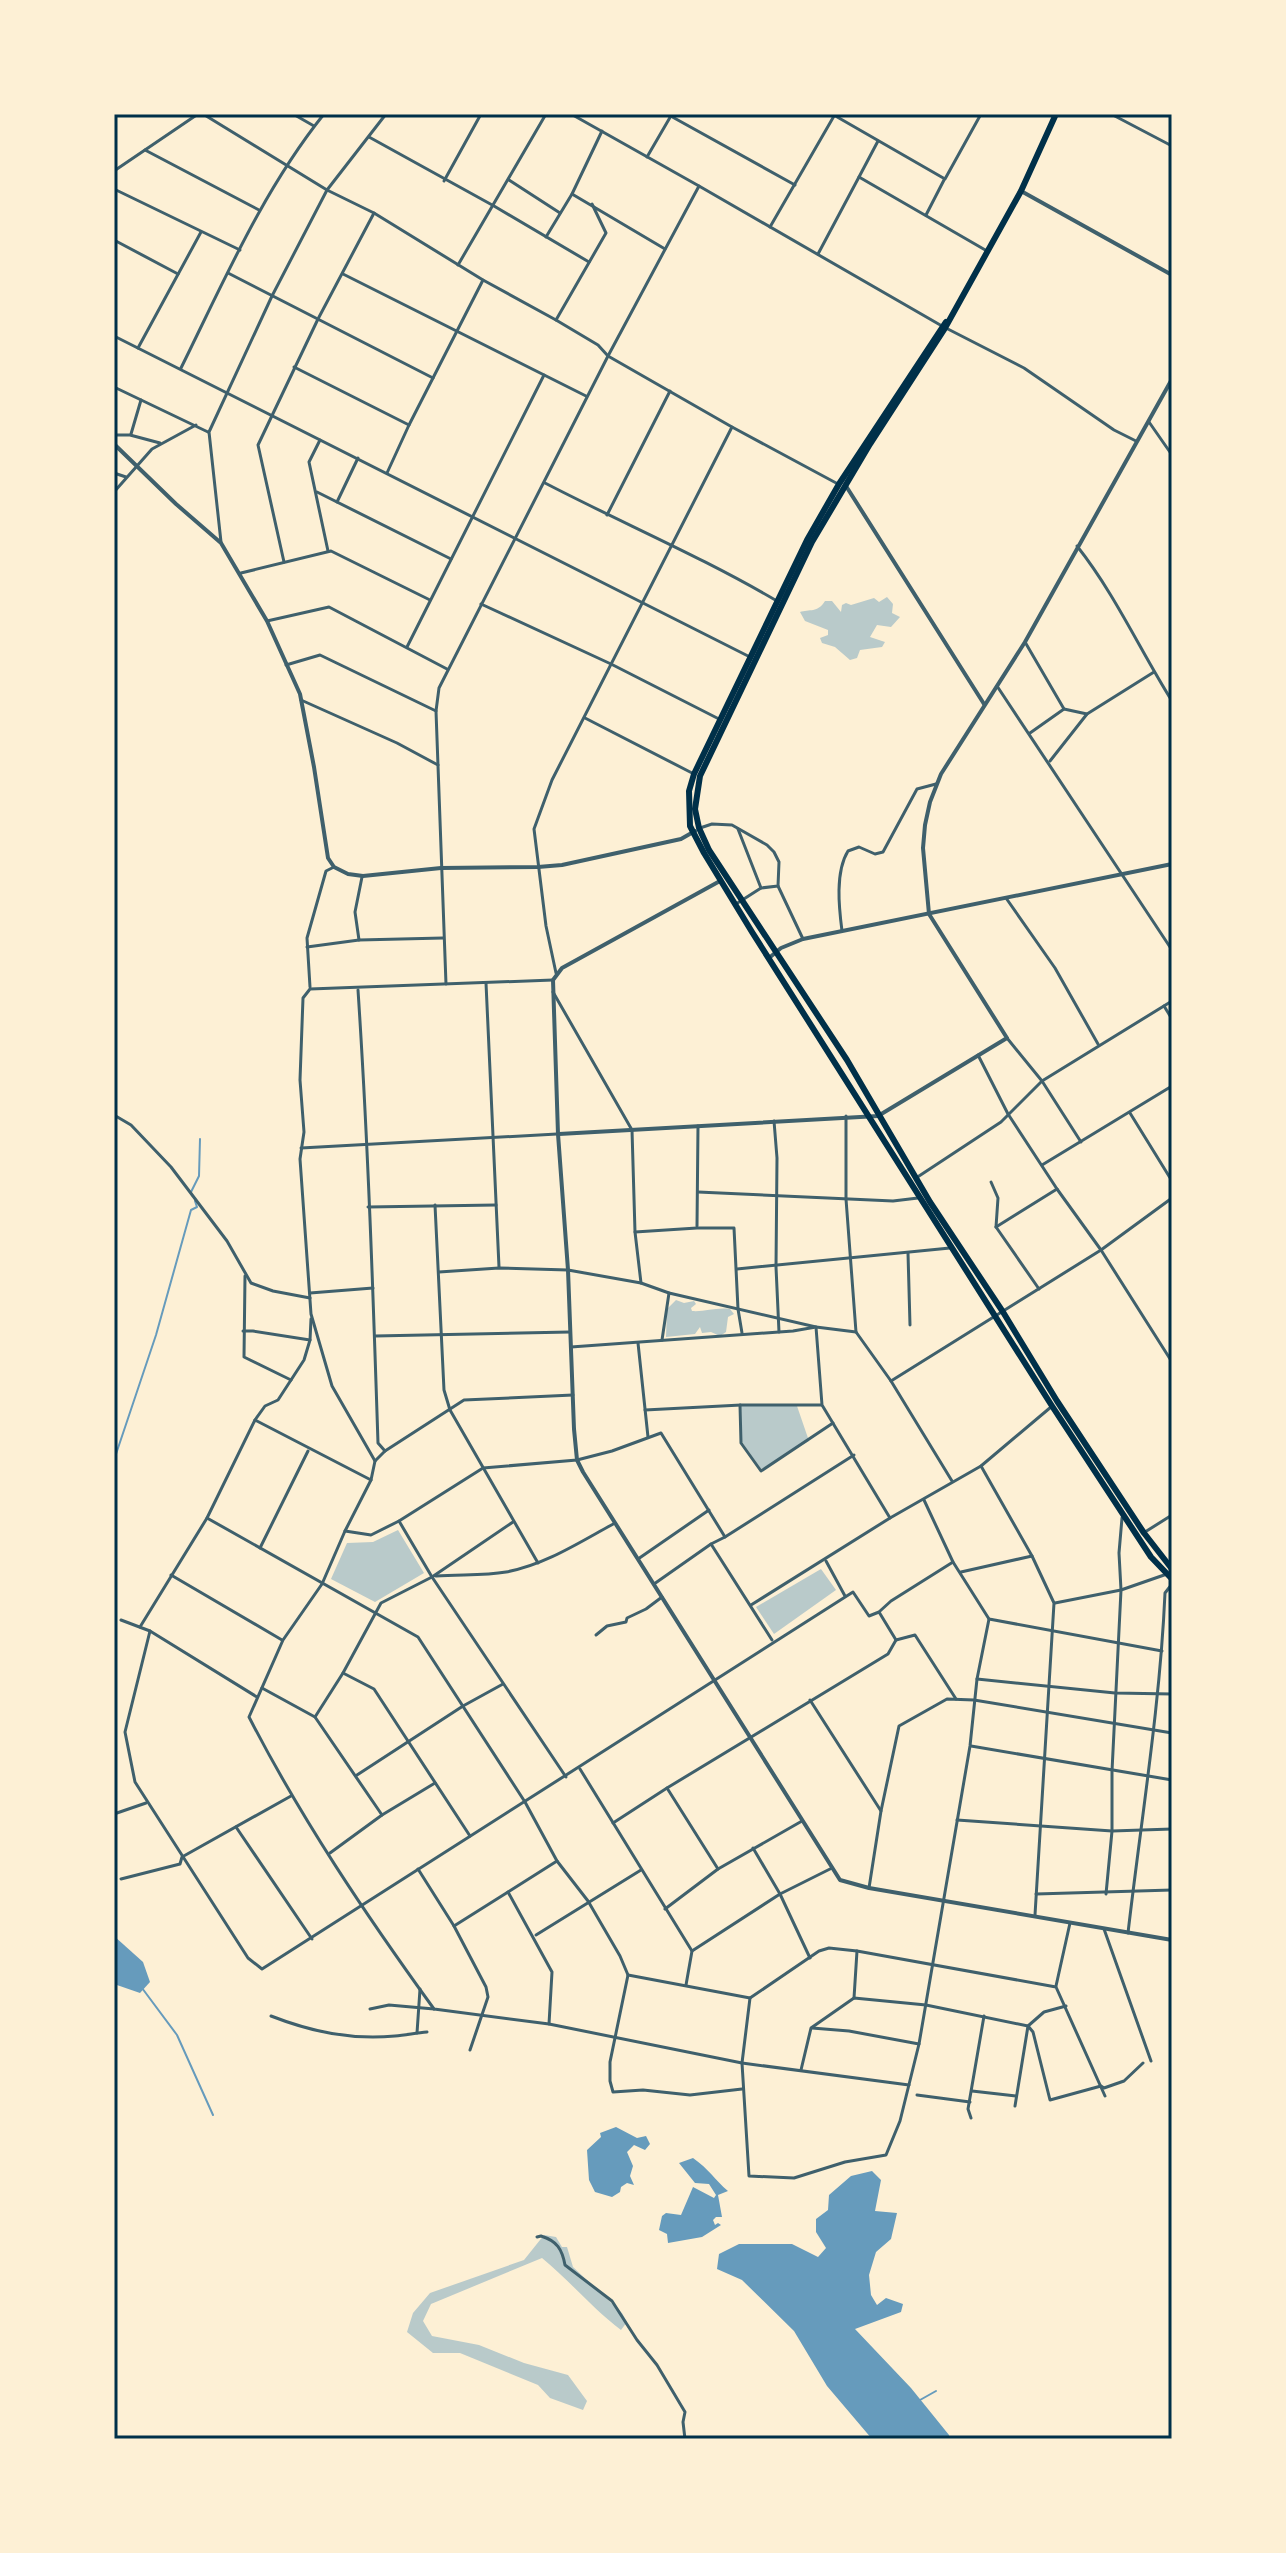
<svg xmlns="http://www.w3.org/2000/svg" width="1286" height="2553" font-family="Roboto,sans-serif">
  <rect width="100%" height="100%" fill="#fdf0d5"/>
  <!-- green -->
  <g fill="#b9caca">
    <path d="M887 597 893 604 892 613 900 617 891 627 877 625 870 637 885 642 882 647 860 650 857 658 850 660 835 647 822 643 820 638 828 635V630L805 621 800 612C809 609 818 613 825 601H832L841 612 842 605 846 603 851 605 874 598 879 602Z"/>
    <path d="M676 1300 684 1303 694 1301 696 1304 691 1308 692 1311C705 1312 716 1307 730 1309L734 1314 728 1317 726 1332 720 1336 711 1332 702 1333 700 1327 695 1334 666 1337 667 1309Z"/>
    <path d="M741 1405 797 1406 809 1441 761 1469 742 1442Z"/>
    <path d="M398 1530 424 1573 375 1602 331 1579 347 1543 373 1542Z"/>
    <path d="M821 1569 836 1590 774 1634 756 1607Z"/>
    <path d="M544 2235 556 2237 562 2247H567L573 2267 622 2313 627 2322 621 2330C593 2309 570 2281 542 2258L431 2304 423 2321 432 2336 479 2345 524 2363 568 2375 587 2401 583 2410 550 2398 538 2385 460 2353H433L407 2332 413 2313 430 2293 524 2260Z"/>
  </g>
  <!-- water -->
  <g fill="#669bbc">
    <path d="M114 1936 143 1962 150 1982 140 1993 114 1984Z"/>
    <path d="M616 2127 637 2138 646 2136 650 2144 645 2150 634 2145 627 2152 633 2166 630 2176 634 2185 627 2183 621 2187 620 2192 612 2197 595 2192 589 2180 587 2150 601 2137 600 2133Z"/>
    <path d="M693 2158C709 2169 715 2180 728 2191L718 2195 722 2217H716L713 2220 715 2225 718 2223 721 2225 702 2237 668 2243 667 2234 659 2230 662 2216 666 2213 681 2215 693 2187 714 2198 716 2195 709 2184 695 2183 679 2163Z"/>
    <path d="M872 2171 881 2180 875 2211 897 2213 891 2239 876 2252 869 2275 871 2295 877 2305 886 2298 903 2304 901 2312 855 2329 911 2388 949 2435 950 2439H872L827 2386 794 2331 742 2280 717 2269 719 2254 739 2244H792L818 2257 826 2248 816 2232V2219L828 2210 829 2195 851 2176Z"/>
  </g>
  <g fill="none" stroke-linecap="round" stroke-linejoin="round">
    <!-- stream -->
    <g stroke="#669bbc" stroke-width="2">
      <path d="M191 1192 199 1176 200 1139"/>
      <path d="M114 1460 156 1335 191 1210 197 1207 195 1201"/>
      <path d="M142 1988 177 2035 213 2115"/>
      <path d="M920 2400 936 2391"/>
    </g>
    <!-- minor -->
    <g stroke="#3f606c" stroke-width="3">
      <path d="M203 114 327 190 374 213 483 280 556 320 598 345 608 356 732 427 838 484"/>
      <path d="M293 114 314 126"/>
      <path d="M571 114 699 186"/>
      <path d="M667 114 795 185"/>
      <path d="M832 114 945 179 981 114"/>
      <path d="M1111 114 1172 146"/>
      <path d="M369 137 494 206 589 262"/>
      <path d="M878 141 859 177 987 251"/>
      <path d="M145 150 259 210"/>
      <path d="M647 157 672 114"/>
      <path d="M114 171 198 114"/>
      <path d="M509 180 560 213"/>
      <path d="M444 181 481 114"/>
      <path d="M114 189 240 250"/>
      <path d="M572 194 665 249"/>
      <path d="M926 215 944 180"/>
      <path d="M770 227 834 116"/>
      <path d="M546 237 572 194 602 131"/>
      <path d="M114 240 178 274"/>
      <path d="M818 254 859 177"/>
      <path d="M458 265 546 114"/>
      <path d="M228 273 433 378"/>
      <path d="M343 274 586 396"/>
      <path d="M556 320 606 233 592 204"/>
      <path d="M114 336 750 657"/>
      <path d="M138 348 201 232"/>
      <path d="M294 367 409 425"/>
      <path d="M181 368C224 281 263 190 324 114"/>
      <path d="M114 387 208 432"/>
      <path d="M1149 422 1172 455"/>
      <path d="M131 434 141 400"/>
      <path d="M114 435H130L160 443"/>
      <path d="M320 440 309 462 328 551"/>
      <path d="M114 473 126 477"/>
      <path d="M387 473 409 425 483 280"/>
      <path d="M545 483C622 523 702 557 777 601"/>
      <path d="M114 492 152 449 196 425"/>
      <path d="M317 492 451 559"/>
      <path d="M337 502 358 458"/>
      <path d="M607 515 670 391"/>
      <path d="M221 542 209 432 272 296 327 190 386 114"/>
      <path d="M1077 546C1115 594 1140 650 1172 701"/>
      <path d="M284 562 258 445 318 319 374 213"/>
      <path d="M241 573 331 551 430 600"/>
      <path d="M481 604 611 664 719 719"/>
      <path d="M267 621 329 607 447 669"/>
      <path d="M1025 642 1064 709 1030 733"/>
      <path d="M407 647 544 375"/>
      <path d="M286 665 320 655 436 711"/>
      <path d="M997 686 1172 950"/>
      <path d="M301 700 397 743 438 765"/>
      <path d="M1087 714 1154 672"/>
      <path d="M585 718 694 774"/>
      <path d="M1050 761 1087 714 1064 709"/>
      <path d="M700 828 712 824 732 825 767 845 774 852 779 862 778 886 761 888"/>
      <path d="M778 886 803 939"/>
      <path d="M1006 898 1055 968 1098 1044"/>
      <path d="M736 904 761 888 738 829"/>
      <path d="M842 931C839 908 835 872 848 851L859 847 875 854 883 852 917 789 936 784"/>
      <path d="M359 940 355 912 362 877"/>
      <path d="M307 947 359 940 443 938"/>
      <path d="M556 973 546 926 534 829 552 780 732 427"/>
      <path d="M486 983 499 1267"/>
      <path d="M446 984 436 711 439 688 608 356 699 186 942 326 1024 368 1114 430 1136 441"/>
      <path d="M310 987 307 938 326 871 334 867"/>
      <path d="M358 990C368 1141 373 1291 378 1443L385 1451"/>
      <path d="M553 992 632 1130 635 1232 641 1283"/>
      <path d="M1164 1006 1172 1019"/>
      <path d="M1007 1038 1042 1081 1081 1142"/>
      <path d="M978 1055 1008 1114 1057 1189 1101 1250 1172 1362"/>
      <path d="M1130 1113 1172 1181"/>
      <path d="M114 1115 131 1125 171 1167 227 1241 251 1283 273 1291 310 1298"/>
      <path d="M846 1116V1199L856 1332 891 1381 952 1481"/>
      <path d="M774 1121 777 1158 776 1267 779 1332"/>
      <path d="M301 1148 557 1134"/>
      <path d="M1042 1165 1172 1086"/>
      <path d="M916 1178 1001 1122 1042 1081 1172 1001"/>
      <path d="M991 1182 998 1198 996 1227"/>
      <path d="M698 1192 893 1201 918 1198"/>
      <path d="M435 1205 444 1390 450 1410 538 1563"/>
      <path d="M368 1207 496 1205"/>
      <path d="M697 1226 698 1126"/>
      <path d="M635 1232 697 1228H734L738 1309 742 1333"/>
      <path d="M908 1253 910 1325"/>
      <path d="M737 1269 950 1248"/>
      <path d="M439 1272 499 1268 568 1270 641 1283 669 1293 816 1327 822 1405 890 1518"/>
      <path d="M245 1276 244 1357 291 1380"/>
      <path d="M1039 1289 996 1227 1057 1189"/>
      <path d="M310 1293 373 1288"/>
      <path d="M243 1331H253L310 1340"/>
      <path d="M375 1336 570 1332"/>
      <path d="M662 1340 669 1293"/>
      <path d="M638 1343 648 1437"/>
      <path d="M571 1347 793 1331 816 1327 856 1332"/>
      <path d="M891 1381 1101 1250 1172 1198"/>
      <path d="M573 1395 464 1400 385 1451 375 1461 371 1480 345 1531 322 1584 283 1640 249 1717C302 1820 366 1915 434 2009L549 2024 742 2063 909 2085"/>
      <path d="M740 1405 741 1443 761 1471 833 1423"/>
      <path d="M645 1410 741 1405H821"/>
      <path d="M255 1420 371 1480"/>
      <path d="M375 1461 332 1386 311 1314 300 1159 304 1132 300 1080 303 998 310 989 553 980"/>
      <path d="M981 1466 1032 1556 1054 1603 1035 1915"/>
      <path d="M924 1500 953 1562 989 1619 1162 1651"/>
      <path d="M207 1518 418 1637 525 1802 557 1861 588 1901 620 1956 628 1975 610 2062V2081L613 2092 643 2090 690 2095 742 2089"/>
      <path d="M399 1521 432 1577 566 1777"/>
      <path d="M345 1531 371 1535 399 1521 483 1468 577 1460 612 1451 661 1433 725 1537 711 1544 772 1640"/>
      <path d="M1145 1532 1172 1515"/>
      <path d="M725 1537 854 1455"/>
      <path d="M260 1548 308 1451"/>
      <path d="M638 1559 709 1510"/>
      <path d="M826 1561 845 1596"/>
      <path d="M961 1572 1032 1556"/>
      <path d="M171 1575 282 1640"/>
      <path d="M436 1576C459 1574 483 1576 506 1572 545 1565 580 1542 615 1523"/>
      <path d="M654 1584 711 1544"/>
      <path d="M1055 1603 1121 1590 1167 1574"/>
      <path d="M751 1605 890 1518 981 1466 1051 1407"/>
      <path d="M880 1611 891 1601 953 1562"/>
      <path d="M121 1620 150 1631 257 1697"/>
      <path d="M140 1627 207 1518 255 1420 265 1406 278 1400 304 1360 310 1340 311 1319"/>
      <path d="M150 1631 125 1732 135 1782 248 1958 262 1969 853 1592 869 1616 879 1612 896 1640 915 1635 956 1699"/>
      <path d="M596 1635 607 1626 626 1622 627 1618 646 1609 662 1597"/>
      <path d="M343 1673 374 1689 470 1836"/>
      <path d="M977 1679 1115 1693 1172 1694"/>
      <path d="M262 1688 315 1717 382 1815"/>
      <path d="M810 1700 881 1811"/>
      <path d="M315 1717 343 1673 381 1603 432 1577 513 1522"/>
      <path d="M971 1746 1172 1780"/>
      <path d="M580 1769 692 1951 686 1985"/>
      <path d="M357 1775 463 1706 503 1684"/>
      <path d="M667 1788 718 1869"/>
      <path d="M114 1814 146 1803"/>
      <path d="M957 1820 1112 1831 1172 1829"/>
      <path d="M613 1823 667 1788 888 1654 896 1640"/>
      <path d="M236 1827 312 1939"/>
      <path d="M753 1848 780 1894 810 1958"/>
      <path d="M330 1853 382 1815 435 1783"/>
      <path d="M418 1869 454 1926 486 1987 488 1997 470 2050"/>
      <path d="M121 1879 180 1864 182 1857 291 1796"/>
      <path d="M869 1888 881 1811 899 1726 947 1699 974 1700 1172 1733"/>
      <path d="M508 1892 552 1972 549 2024"/>
      <path d="M1036 1894 1172 1890"/>
      <path d="M1106 1894 1112 1831V1771L1121 1590 1119 1553 1122 1518"/>
      <path d="M665 1909 718 1869 802 1821"/>
      <path d="M454 1926 557 1861"/>
      <path d="M1104 1929 1151 2061"/>
      <path d="M1128 1933C1141 1820 1160 1707 1165 1593L1172 1584"/>
      <path d="M536 1935 641 1870"/>
      <path d="M692 1951 780 1894 832 1868"/>
      <path d="M628 1975 750 1998 819 1951 829 1948 857 1951 1056 1987 1105 2096"/>
      <path d="M1056 1986 1070 1923"/>
      <path d="M750 1998 742 2063 749 2176 794 2178 845 2162 886 2155 900 2121 919 2044 970 1746 977 1679 989 1619"/>
      <path d="M854 1998 857 1951"/>
      <path d="M370 2009 389 2005 434 2009"/>
      <path d="M271 2016C312 2032 351 2040 395 2036 406 2035 416 2033 427 2032"/>
      <path d="M812 2028 849 2031 919 2044"/>
      <path d="M417 2033 420 1989"/>
      <path d="M801 2070 811 2028 854 1998 926 2005 1028 2026 1033 2032 1050 2100 1101 2086 1104 2088 1124 2081 1143 2063"/>
      <path d="M972 2091 1016 2096"/>
      <path d="M917 2095 970 2102"/>
      <path d="M1015 2106 1028 2026 1044 2012 1066 2006"/>
      <path d="M971 2118 968 2109 984 2016"/>
      <path d="M537 2237 541 2236C557 2241 562 2249 565 2265L612 2301 637 2340 657 2365 685 2412 683 2422 685 2439"/>
    </g>
    <!-- tertiary -->
    <g stroke="#3f606c" stroke-width="4">
      <path d="M1021 191 1172 275"/>
      <path d="M114 444 176 504 221 543 267 621 300 694 314 767 328 858 334 867 348 874 363 876 441 868 538 867 562 865 681 839 695 831"/>
      <path d="M846 486 984 704"/>
      <path d="M720 881 562 968 553 980 558 1134 568 1270 574 1429 577 1460 583 1472 840 1880 869 1888 1172 1940"/>
      <path d="M769 958 781 948 803 939 1172 864"/>
      <path d="M559 1134 878 1116 1007 1038 929 914 923 848 925 825 930 802 941 774 1025 642 1172 379"/>
    </g>
    <!-- trunk -->
    <g stroke="#003049" stroke-width="6">
      <path d="M1056 114 1021 191 945 328 870 444 812 542 700 776 695 809 699 828 709 850 847 1060 930 1202 1003 1312 1057 1401 1144 1533 1172 1569"/>
      <path d="M946 322 839 484 807 540 694 774 689 791 690 826 704 853 752 932 1052 1406 1151 1557 1172 1579"/>
    </g>
  </g>
  <!-- border -->
  <rect width="1286" height="2553" fill="none" stroke="#fdf0d5" stroke-width="232"/>
  <rect x="116" y="116" width="1054" height="2321" fill="none" stroke="#003049" stroke-width="3"/>
</svg>
